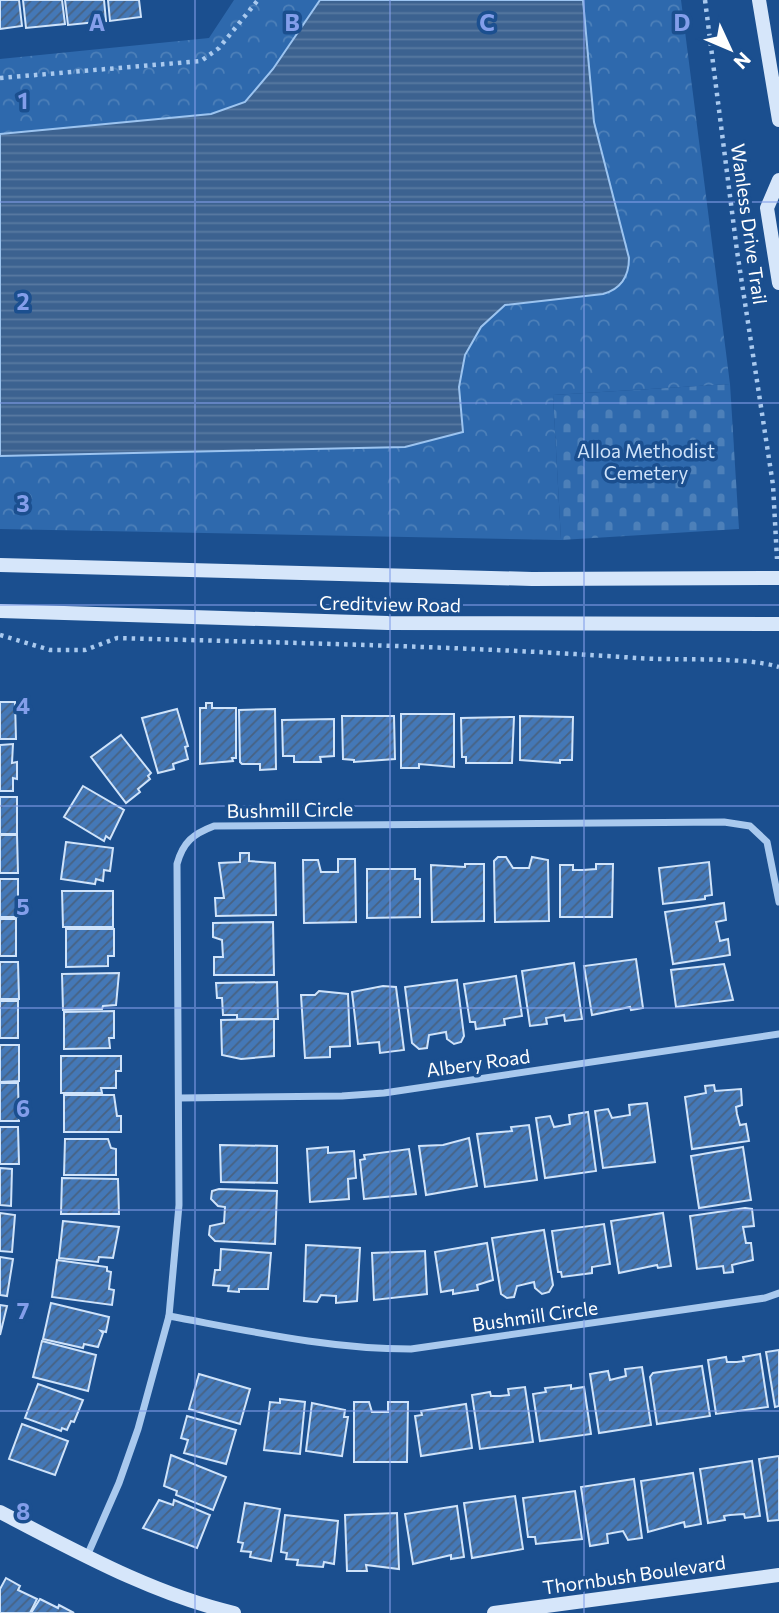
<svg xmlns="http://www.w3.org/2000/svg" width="779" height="1613" font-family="Commissioner,sans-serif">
  <defs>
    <pattern id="cemetery-stones" width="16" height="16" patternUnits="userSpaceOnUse" patternTransform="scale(1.75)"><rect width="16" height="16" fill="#2e69ad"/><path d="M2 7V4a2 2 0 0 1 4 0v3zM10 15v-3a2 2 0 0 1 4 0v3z" fill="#4d80b9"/></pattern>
    <pattern id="park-crowns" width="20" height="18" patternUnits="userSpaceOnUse" patternTransform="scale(1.75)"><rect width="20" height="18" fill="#2e69ad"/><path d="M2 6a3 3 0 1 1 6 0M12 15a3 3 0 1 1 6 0" fill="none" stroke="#4d80b9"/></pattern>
    <pattern id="water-rules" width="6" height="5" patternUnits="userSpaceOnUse" patternTransform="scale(1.75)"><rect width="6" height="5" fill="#3c6290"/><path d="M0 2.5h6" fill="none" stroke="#597aa1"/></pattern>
    <pattern id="building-hatch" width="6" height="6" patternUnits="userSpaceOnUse" patternTransform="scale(1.75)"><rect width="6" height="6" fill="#4478b7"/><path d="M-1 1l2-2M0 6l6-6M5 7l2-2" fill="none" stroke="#486282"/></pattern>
  </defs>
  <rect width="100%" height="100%" fill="#1b4f8f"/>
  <!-- cemetery -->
  <path fill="url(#cemetery-stones)" d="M730 384 739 529 561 540 553 395Z"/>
  <!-- park -->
  <path fill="url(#park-crowns)" d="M234 0H681L730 384 553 395 561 540 0 529V59L209 38Z"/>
  <!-- water -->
  <path fill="url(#water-rules)" stroke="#9cc4f0" stroke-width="2" d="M320 0H583L594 122 629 258C629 277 621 289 603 294L505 305 481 327 465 355 459 387 463 432 405 447 0 456V134L211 114 245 102 273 69Z"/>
  <!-- building -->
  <g fill="url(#building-hatch)" stroke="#cfe3fa" stroke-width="2">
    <path d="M0 0H19L22 26 0 29Z"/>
    <path d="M23 0H62L65 24 26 28Z"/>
    <path d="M65 0H104L106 21 68 25Z"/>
    <path d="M108 0H139L141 17 110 21Z"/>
    <path d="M0 702H15L16 739H0Z"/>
    <path d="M206 703H212V708H236V758H232L233 761 200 764V708H206Z"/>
    <path d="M177 709 188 746 185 747 188 759 173 764 174 769 158 773 142 718Z"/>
    <path d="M275 709 276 769 260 770V764H242L240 762 239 710Z"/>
    <path d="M401 714H454V767L419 764V768H401Z"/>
    <path d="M342 716H394L395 759 354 762V760L343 759Z"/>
    <path d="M520 716 573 717 572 760H560V763L520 760Z"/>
    <path d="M514 717 512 763H466V757H462L461 718Z"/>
    <path d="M334 719V756L320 757 321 762H294V756H283L282 720Z"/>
    <path d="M121 735 151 773 148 776 150 779 138 789 140 792 126 803 91 757Z"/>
    <path d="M13 744 12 763 17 762V779L13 778V791H0V745Z"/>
    <path d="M83 786 124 810 110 839 106 836 104 841 64 817Z"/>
    <rect x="0" y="797" width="17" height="37"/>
    <path d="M0 835H17L18 873H0Z"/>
    <path d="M66 842 113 848 110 871 104 870 103 881 96 879 95 884 61 879Z"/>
    <path d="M240 853H249V861L275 863 276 915 216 916 215 898H224L219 863 240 862Z"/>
    <path d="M498 857H506L513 868H529L532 857 548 860 549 921 495 922 494 861Z"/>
    <path d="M338 859H355L356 922 304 923 303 860H318L321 872H338Z"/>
    <path d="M709 862 712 895 705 896V899L663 904 659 868Z"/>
    <path d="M465 864H484V921L432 922 431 865 465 867Z"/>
    <path d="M596 864H613L612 917H560V865H573V870H583L596 869Z"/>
    <path d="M367 869H415V879H420V917L367 918Z"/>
    <rect x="0" y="879" width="18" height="38"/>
    <path d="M62 891H113V927H63Z"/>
    <path d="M724 903 726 920 716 922 720 941 728 939 730 955 673 964 665 912Z"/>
    <rect x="0" y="919" width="16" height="37"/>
    <path d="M273 922 274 975H214V957H223L222 940 213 937V923Z"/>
    <path d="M66 929H114V956H108V966L66 967Z"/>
    <path d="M636 959 643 1008 631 1010 630 1007 592 1015 584 966Z"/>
    <path d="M0 962H18L19 999H0Z"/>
    <path d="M574 963 582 1019 565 1021 564 1015 546 1018 547 1024 530 1026 522 971Z"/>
    <path d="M724 964 733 1000 676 1007 671 970Z"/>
    <path d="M119 973 116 1005 103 1006 102 1009 63 1010 62 974Z"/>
    <path d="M516 976 522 1016 504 1019 505 1025 476 1029 475 1022H470L464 984Z"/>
    <path d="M457 980 464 1036 461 1042 454 1044 447 1039 446 1032 429 1035 427 1048 419 1049 412 1043 405 987Z"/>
    <path d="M277 982 278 1019H237V1015H223L222 998H217L216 983Z"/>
    <path d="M383 986 396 987 404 1050 380 1053 379 1042 358 1044 352 992Z"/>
    <path d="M319 991 348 994 350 1046 330 1047V1057L305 1058 301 995H315Z"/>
    <rect x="0" y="1001" width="18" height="37"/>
    <path d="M114 1011V1038H109L110 1048 64 1049V1012Z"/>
    <path d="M274 1019V1056L241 1059 222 1055 221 1020Z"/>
    <path d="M0 1045H19V1081L0 1082Z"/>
    <path d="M61 1056H121V1071H116V1088H101L102 1093H61Z"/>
    <path d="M0 1083H18L19 1121H0Z"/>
    <path d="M714 1085 715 1091 741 1089 742 1105 736 1107 737 1114 740 1125 746 1124 749 1141 692 1149 685 1097 706 1093 705 1086Z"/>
    <path d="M64 1095H114L117 1116H121V1132H64Z"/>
    <path d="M647 1103 655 1162 603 1168 595 1111 608 1109 612 1118 630 1115 629 1105Z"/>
    <path d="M588 1112 596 1171 545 1178 536 1118 550 1116 554 1127 570 1124 569 1115Z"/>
    <path d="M529 1125 537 1180 485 1187 477 1134 512 1131 511 1127Z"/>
    <path d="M0 1127H18L19 1164H0Z"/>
    <path d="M469 1138 477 1186 426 1195 419 1146 443 1145Z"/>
    <path d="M65 1139H108L111 1148 116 1149V1175H64Z"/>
    <path d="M220 1145 277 1146V1183L221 1182Z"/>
    <path d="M328 1147V1153L354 1151 356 1178 348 1179 349 1199 310 1202 307 1149Z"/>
    <path d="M743 1147 751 1200 699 1208 691 1156Z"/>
    <path d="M409 1149 416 1194 364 1199 360 1160 365 1159 364 1155Z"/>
    <path d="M0 1168 12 1169 11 1206 0 1205Z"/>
    <path d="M62 1178 118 1179 119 1214H61Z"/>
    <path d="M219 1189 277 1191 275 1244 215 1241 209 1235 210 1226 224 1223 225 1207 218 1206 211 1199 212 1191Z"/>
    <path d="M745 1208 752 1209 754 1226 743 1227 746 1243H751L753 1260 732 1265 733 1272 724 1273 723 1266 697 1269 690 1216Z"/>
    <path d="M0 1213 15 1215 12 1252 0 1251Z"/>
    <path d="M663 1213 671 1266 658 1268 657 1265 619 1273 611 1221Z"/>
    <path d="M63 1221 119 1227 113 1258 99 1257 98 1262 59 1258Z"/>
    <path d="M604 1224 610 1264 592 1267V1273L562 1277 561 1272H558L552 1231Z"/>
    <path d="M544 1230 553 1285 549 1292 542 1294 535 1288 534 1282 517 1286 514 1297 507 1298 501 1294 492 1238Z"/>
    <path d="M487 1243 493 1280 477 1285 478 1290 453 1294V1290L441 1292 435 1252Z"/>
    <path d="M306 1245 360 1248 357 1301 336 1303V1296L321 1295 317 1302 304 1301Z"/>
    <path d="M221 1249 271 1253 268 1289H239V1292L228 1291 229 1286 213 1285 215 1270H220Z"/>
    <path d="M425 1251 427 1294 374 1300 372 1253Z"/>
    <path d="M0 1257 13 1259 7 1296 0 1295Z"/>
    <path d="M57 1260 107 1267V1271L111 1272 109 1289 114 1290 112 1305 52 1297Z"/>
    <path d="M51 1303 109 1317 106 1332 101 1331 103 1333 98 1347 84 1344 83 1348 43 1339Z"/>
    <path d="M0 1305 7 1306 0 1335Z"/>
    <path d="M42 1341 96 1355 88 1391 33 1377Z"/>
    <path d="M779 1350V1406L775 1407 766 1352Z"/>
    <path d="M760 1354 768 1407 716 1414 708 1360 726 1357 727 1362H737L744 1361 743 1357Z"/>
    <path d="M702 1366 710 1416 657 1424 650 1377 653 1373Z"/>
    <path d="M642 1367 651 1425 599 1433 590 1374 608 1371 610 1380 626 1376 625 1369Z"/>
    <path d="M199 1374 250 1389 240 1424 189 1409Z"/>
    <path d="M38 1384 83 1400 74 1422 71 1421 67 1430 62 1428 61 1431 25 1418Z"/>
    <path d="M571 1385V1389L584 1387 591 1434 540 1441 533 1394 546 1392 545 1388Z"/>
    <path d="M525 1387 533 1442 480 1449 472 1395 490 1392 491 1396H500L509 1395 508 1389Z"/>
    <path d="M280 1399 305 1402 300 1454 264 1450 270 1402 280 1403Z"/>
    <path d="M354 1402H369L372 1412H388V1402H408L407 1462H354Z"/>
    <path d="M312 1403 345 1410 344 1417H348L342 1456 306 1451Z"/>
    <path d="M466 1404 472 1448 421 1456 415 1416 422 1415 421 1411Z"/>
    <path d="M187 1416 236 1430 226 1464 184 1453 188 1440 181 1438Z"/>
    <path d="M22 1424 68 1441 55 1475 9 1459Z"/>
    <path d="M171 1455 226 1477 213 1510 176 1495 177 1491 164 1486Z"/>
    <path d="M779 1456V1520L768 1521 759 1459Z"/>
    <path d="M752 1461 760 1516 745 1518 744 1514 730 1515 724 1516 725 1520 708 1523 700 1469Z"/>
    <path d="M693 1473 701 1524 685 1527 684 1522 648 1532 641 1481Z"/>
    <path d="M634 1479 642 1538 628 1540 623 1531 607 1534 608 1543 590 1546 581 1487Z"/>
    <path d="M575 1491 582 1539 536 1544 535 1537H528L523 1498Z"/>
    <path d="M515 1496 523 1549 472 1558 464 1503Z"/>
    <path d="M159 1500 173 1505 174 1500 210 1515 197 1548 143 1528Z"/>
    <path d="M245 1503 280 1509 271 1561 250 1557 251 1552 241 1551 243 1543 238 1542Z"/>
    <path d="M457 1506 464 1557 451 1559V1555L413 1564 405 1514Z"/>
    <path d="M397 1513 399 1569 366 1565 367 1571H347L345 1515Z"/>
    <path d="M285 1515 338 1521 334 1564 324 1562 323 1567 297 1565 298 1560 286 1559 287 1553 281 1552Z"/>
    <path d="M6 1578 20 1586 18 1590 37 1599 30 1613H0V1589Z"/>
    <path d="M40 1599 58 1608 59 1605 74 1613H31Z"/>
  </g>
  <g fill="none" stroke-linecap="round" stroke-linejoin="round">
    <!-- path -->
    <g stroke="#a9c9ee" stroke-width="4.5" stroke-dasharray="3.5 5" stroke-linecap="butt">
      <path d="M705 0 737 251 773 485 777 559"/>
      <path d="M0 78 201 61 219 48 258 0"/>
      <path d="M0 635 50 650H85L117 638C291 643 464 646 637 658 677 661 744 656 779 667"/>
    </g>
    <!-- street -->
    <g stroke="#a9c9ee" stroke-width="7">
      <path d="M180 1098 342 1096 384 1093 779 1034"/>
      <path d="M169 1316C250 1331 329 1349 411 1349L765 1298 779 1293"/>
      <path d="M87 1556 119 1483 138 1429 169 1316 179 1205 177 864C183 842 193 834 214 826L724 822 750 826 767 842 779 902"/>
    </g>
    <!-- secondary -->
    <g stroke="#d6e6fa" stroke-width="14">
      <path d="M759 0 779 120"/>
      <path d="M779 180 767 208 779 283"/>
      <path d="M0 565 532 579 779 578"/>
      <path d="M0 611 388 623 779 624"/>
      <path d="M0 1512C76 1551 150 1593 234 1613"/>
      <path d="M494 1613 779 1575"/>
    </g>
  </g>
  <!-- grid -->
  <path fill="none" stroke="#839eea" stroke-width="2" stroke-opacity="0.55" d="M195 0V1613M390 0V1613M584 0V1613M0 202H779M0 403H779M0 605H779M0 806H779M0 1008H779M0 1210H779M0 1411H779"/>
  <g text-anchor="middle" stroke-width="7" stroke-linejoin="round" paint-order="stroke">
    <!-- street labels -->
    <g font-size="19" fill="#fff" stroke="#1b4f8f">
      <text transform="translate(749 224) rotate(82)" y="7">Wanless Drive Trail</text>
      <text transform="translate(390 604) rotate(1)" y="7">Creditview Road</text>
      <text transform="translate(290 810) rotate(-1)" y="7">Bushmill Circle</text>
      <text transform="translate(478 1063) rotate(-8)" y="7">Albery Road</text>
      <text transform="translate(535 1316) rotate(-8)" y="7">Bushmill Circle</text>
      <text transform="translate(634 1575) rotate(-8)" y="7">Thornbush Boulevard</text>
    </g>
    <!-- park labels -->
    <g font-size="19" fill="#cfe3fa" stroke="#1b4f8f">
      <text x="646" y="458">Alloa Methodist<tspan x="646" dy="22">Cemetery</tspan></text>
    </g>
  </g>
  <g font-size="23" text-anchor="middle" font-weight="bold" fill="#839eea" stroke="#1b4f8f" stroke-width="7" stroke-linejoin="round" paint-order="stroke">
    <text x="97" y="31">A</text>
    <text x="292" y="31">B</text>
    <text x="487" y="31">C</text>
    <text x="682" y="31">D</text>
    <text x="23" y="109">1</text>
    <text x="23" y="310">2</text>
    <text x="23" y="512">3</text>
    <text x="23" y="714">4</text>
    <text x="23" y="915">5</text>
    <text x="23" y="1117">6</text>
    <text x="23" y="1319">7</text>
    <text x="23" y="1520">8</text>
  </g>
  <!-- north arrow -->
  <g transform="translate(730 49) rotate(134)" stroke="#1b4f8f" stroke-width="5" paint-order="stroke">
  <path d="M0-5L12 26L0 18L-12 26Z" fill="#ffffff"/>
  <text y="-10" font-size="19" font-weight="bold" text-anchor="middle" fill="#ffffff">N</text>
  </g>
</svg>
